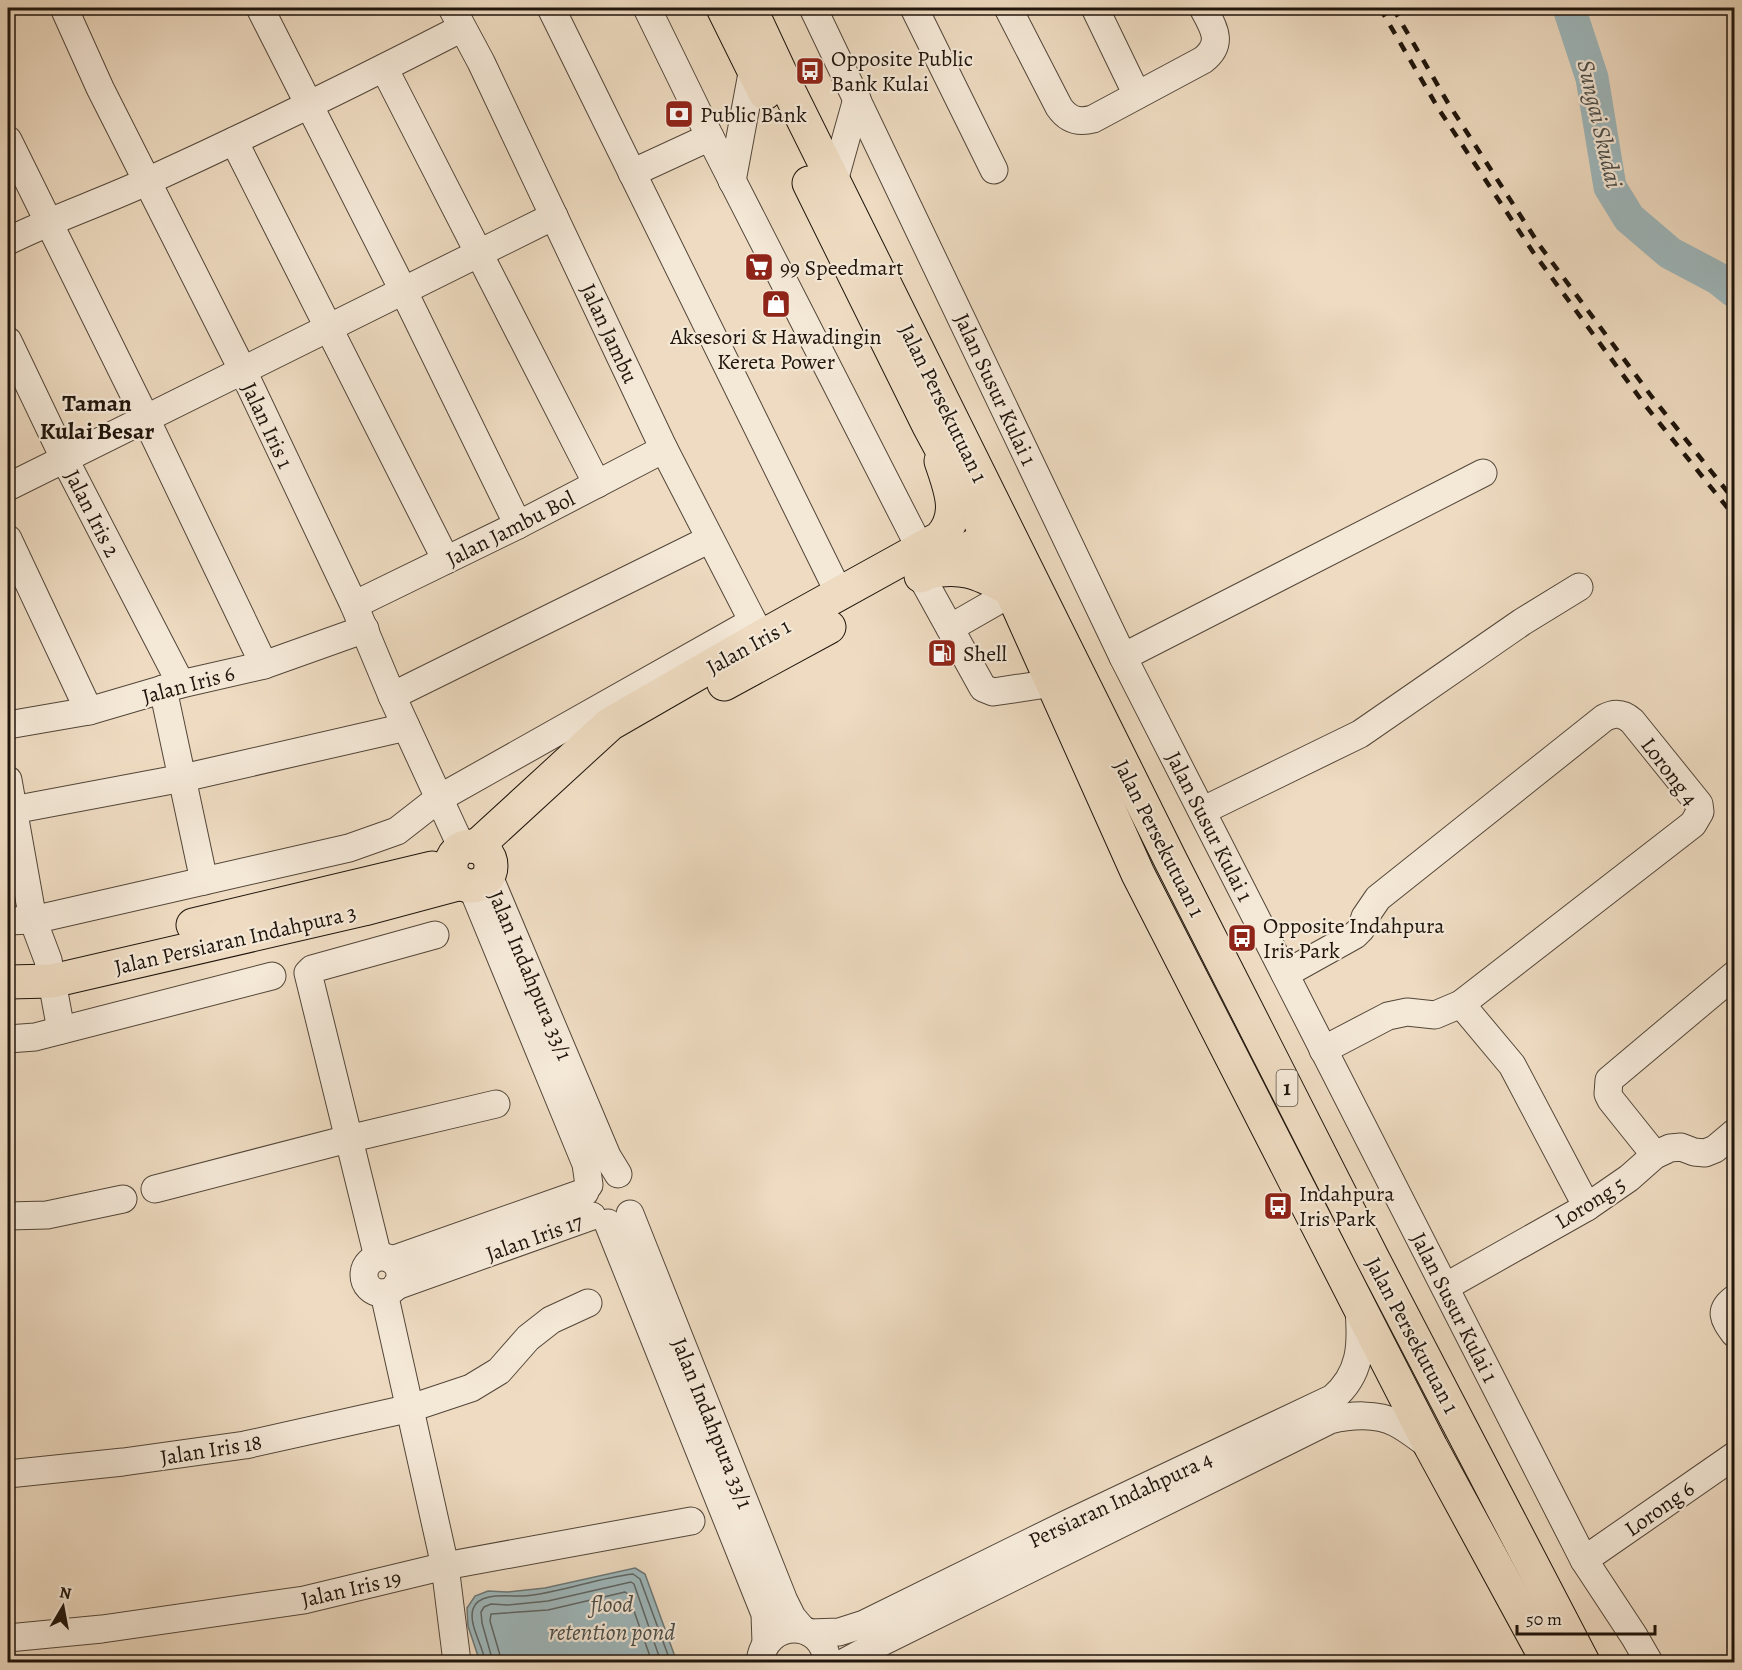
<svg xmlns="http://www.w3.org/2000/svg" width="1742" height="1670" font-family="Alegreya,serif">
  <rect width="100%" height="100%" fill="#eedbc1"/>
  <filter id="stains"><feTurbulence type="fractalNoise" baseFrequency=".00333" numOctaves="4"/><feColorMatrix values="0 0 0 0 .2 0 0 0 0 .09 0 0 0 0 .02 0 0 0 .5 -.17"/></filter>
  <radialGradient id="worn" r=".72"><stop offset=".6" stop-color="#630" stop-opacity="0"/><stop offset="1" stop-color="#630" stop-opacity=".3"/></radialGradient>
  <!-- water -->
  <path fill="#9eb8bd" stroke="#6b7776" stroke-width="1.5" d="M635 1568 645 1574 674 1654 675 1662H480L468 1626 467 1608 475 1596 488 1591 507 1592 545 1588Z"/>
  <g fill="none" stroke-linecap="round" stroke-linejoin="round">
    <!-- shore -->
    <g stroke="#5e6664" stroke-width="1.5">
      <path d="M485 1662C484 1647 468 1625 473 1609 479 1591 510 1597 524 1596 561 1593 596 1578 633 1574L640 1579 668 1655 669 1662"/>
      <path d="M493 1662 482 1623 481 1612 484 1607 491 1604 508 1605 548 1601 631 1582 634 1584 661 1662"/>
      <path d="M502 1662 490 1621 491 1614 548 1610 625 1592 628 1594 652 1662"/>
    </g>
    <!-- river -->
    <path stroke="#9eb8bd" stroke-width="33" d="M1569 8 1592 78 1610 187 1629 218 1670 253 1719 279 1734 291"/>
    <!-- minor casing -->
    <g stroke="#534639" stroke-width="29">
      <g id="minor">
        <path d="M64 8 100 88 243 371 354 605 392 696 462 848"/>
        <path d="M260 8 403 290 518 525"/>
        <path d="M452 8 481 62 664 449 761 637"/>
        <path d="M551 8 840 595"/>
        <path d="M647 8 710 137 921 550"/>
        <path d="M813 8 1123 657 1584 1560 1634 1636 1649 1662"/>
        <path d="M914 8 994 170"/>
        <path d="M1008 8 1059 107C1068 120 1078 123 1093 119L1203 60C1225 43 1213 27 1203 8"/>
        <path d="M1095 8 1137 95"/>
        <path d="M384 68 597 484"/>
        <path d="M8 140 146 419 264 665"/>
        <path d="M234 141 446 560"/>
        <path d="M632 173 710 137"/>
        <path d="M732 181 753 68"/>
        <path d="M834 181 857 99"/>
        <path d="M8 241C54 218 103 202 150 180 255 132 359 81 462 28"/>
        <path d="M8 341 64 458 181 684"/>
        <path d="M8 487 554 216"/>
        <path d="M8 539 89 711"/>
        <path d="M921 576 983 688 993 692 1053 683"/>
        <path d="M354 605 518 525 664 449"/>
        <path d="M950 628 1011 593"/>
        <path d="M1123 657 1483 473"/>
        <path d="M163 689 204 881"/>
        <path d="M392 696 710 539"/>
        <path d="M8 725 89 711 181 684 264 665 365 629"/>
        <path d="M8 780 33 920 48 960 61 1030"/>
        <path d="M13 810 183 778 406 727"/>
        <path d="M1202 811 1360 734 1522 622 1579 587"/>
        <path d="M488 874 607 1156 618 1174"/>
        <path d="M471 885 586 1164 589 1185"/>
        <path d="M8 921 33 920 349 848 397 831 438 799 752 622"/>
        <path d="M1285 974 1355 935 1361 929 1365 917 1378 898 1604 718C1615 712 1623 713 1632 721L1699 804 1700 812 1693 824 1461 1004 1435 1015 1407 1012 1388 1016 1323 1050"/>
        <path d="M1461 1004 1512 1065 1587 1207"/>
        <path d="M8 1039 35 1037 272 976"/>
        <path d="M1655 1155 1611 1100 1608 1094 1609 1080 1734 975"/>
        <path d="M155 1189 348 1139 496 1104"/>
        <path d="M630 1214 784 1601 792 1617 803 1630"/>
        <path d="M8 1216 47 1215 123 1199"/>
        <path d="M608 1223 765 1614 766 1643"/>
        <circle cx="382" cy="1275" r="18"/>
        <path d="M378 1257 308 973 312 969 435 935"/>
        <path d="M392 1260 585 1192"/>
        <path d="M396 1286 592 1216"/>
        <path d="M1445 1287 1587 1207 1629 1178 1655 1155 1670 1148 1681 1147 1694 1152 1705 1153 1715 1149 1734 1133"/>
        <path d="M384 1293 445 1566 457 1662"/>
        <path d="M1734 1299C1718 1311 1724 1319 1734 1333"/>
        <path d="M8 1474 123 1462 245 1445 411 1408 471 1388 499 1371 528 1338 551 1320 588 1303"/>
        <path d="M1584 1560 1734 1456"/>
        <path d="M810 1633 839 1632 864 1624 1069 1523 1333 1398C1361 1374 1362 1345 1359 1310"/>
        <path d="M8 1638 102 1629 304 1600 445 1566 691 1521"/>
        <path d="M760 1662C765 1618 824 1618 827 1662"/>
        <path d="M845 1662 878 1644 1330 1420C1350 1415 1377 1413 1396 1423 1408 1429 1420 1439 1431 1447"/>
      </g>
    </g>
    <!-- major casing -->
    <g stroke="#1f150c" stroke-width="35">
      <g id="major">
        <path d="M921 576 987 538"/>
        <path d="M724 684 829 627"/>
        <circle cx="471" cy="866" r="20"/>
        <path d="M476 847 610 724 761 637 940 538C962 515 950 488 941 461"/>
        <path d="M193 925 432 868"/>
        <path d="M8 982 52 981 364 909 461 883"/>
      </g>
    </g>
    <!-- highway casing -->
    <g stroke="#1f150c" stroke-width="35">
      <g id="highway">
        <path d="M723 8 765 93"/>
        <path d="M750 8 785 83 1171 861 1373 1259 1583 1662"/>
        <path d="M809 183 929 426 979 519 1138 874 1431 1447 1548 1662"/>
        <path d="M928 572C963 565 978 573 1008 588"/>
      </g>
    </g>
    <!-- minor -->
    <use href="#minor" stroke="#f4e8d7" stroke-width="27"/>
    <!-- major -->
    <use href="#major" stroke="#eedbc1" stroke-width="33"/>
    <!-- highway -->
    <use href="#highway" stroke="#eedbc1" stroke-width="33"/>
    <!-- rail -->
    <g stroke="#1f150c" stroke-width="4.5" stroke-dasharray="10 10" stroke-linecap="butt">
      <path d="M1380 8 1438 108 1533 252 1645 405 1734 516"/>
      <path d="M1393 8 1448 103 1540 246 1652 397 1734 500"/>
    </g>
  </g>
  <!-- icons -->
  <defs>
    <g id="bus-square" transform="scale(1.5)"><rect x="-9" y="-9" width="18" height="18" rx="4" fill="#8f2418" stroke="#f4e8d7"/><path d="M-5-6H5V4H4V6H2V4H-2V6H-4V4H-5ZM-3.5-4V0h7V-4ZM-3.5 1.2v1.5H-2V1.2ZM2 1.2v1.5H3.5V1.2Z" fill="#fff"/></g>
    <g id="bank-square" transform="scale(1.5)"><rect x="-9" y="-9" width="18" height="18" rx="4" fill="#8f2418" stroke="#f4e8d7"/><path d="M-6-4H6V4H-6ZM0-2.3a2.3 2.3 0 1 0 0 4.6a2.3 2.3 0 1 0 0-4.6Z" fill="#fff"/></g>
    <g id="supermarket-square" transform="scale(1.5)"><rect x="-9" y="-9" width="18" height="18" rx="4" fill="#8f2418" stroke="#f4e8d7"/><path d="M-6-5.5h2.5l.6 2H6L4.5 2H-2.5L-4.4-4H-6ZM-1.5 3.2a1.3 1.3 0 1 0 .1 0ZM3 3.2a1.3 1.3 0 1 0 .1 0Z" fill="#fff"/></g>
    <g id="shop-square" transform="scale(1.5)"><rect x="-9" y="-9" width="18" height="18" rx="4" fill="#8f2418" stroke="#f4e8d7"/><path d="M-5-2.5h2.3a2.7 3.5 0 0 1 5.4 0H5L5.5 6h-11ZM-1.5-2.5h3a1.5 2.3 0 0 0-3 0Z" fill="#fff"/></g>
    <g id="fuel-square" transform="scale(1.5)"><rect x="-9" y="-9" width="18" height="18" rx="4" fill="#8f2418" stroke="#f4e8d7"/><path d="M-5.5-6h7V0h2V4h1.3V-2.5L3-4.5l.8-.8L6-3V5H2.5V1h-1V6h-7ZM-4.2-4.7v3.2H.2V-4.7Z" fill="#fff"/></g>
  </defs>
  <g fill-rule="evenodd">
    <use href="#bus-square" x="810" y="71"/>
    <use href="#bank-square" x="679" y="114"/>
    <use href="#supermarket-square" x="759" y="267"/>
    <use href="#shop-square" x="776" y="304"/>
    <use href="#fuel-square" x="942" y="653"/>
    <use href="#bus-square" x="1242" y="938"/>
    <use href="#bus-square" x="1278" y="1206"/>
  </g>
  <g text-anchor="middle" stroke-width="4.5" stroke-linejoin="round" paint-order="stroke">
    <!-- shield labels -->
    <rect fill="#f4e8d7" stroke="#5f5449" stroke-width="1.5" x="1276.5" y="1070" width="21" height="36" rx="4.5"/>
    <g font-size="21" font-weight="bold" fill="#1f150c">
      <text x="1287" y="1095">1</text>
    </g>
    <!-- poi labels -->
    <g font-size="22" fill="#1f150c" stroke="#f4e8d7" text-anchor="start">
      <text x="831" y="66">Opposite Public<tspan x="831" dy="25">Bank Kulai</tspan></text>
      <text x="700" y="122">Public Bank</text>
      <text x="780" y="275">99 Speedmart</text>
      <text x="776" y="344" text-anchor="middle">Aksesori &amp; Hawadingin<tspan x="776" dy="25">Kereta Power</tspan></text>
      <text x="963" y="661">Shell</text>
      <text x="1263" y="933">Opposite Indahpura<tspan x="1263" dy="25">Iris Park</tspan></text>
      <text x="1299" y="1201">Indahpura<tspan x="1299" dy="25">Iris Park</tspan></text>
    </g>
    <!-- street labels -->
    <g font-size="22" fill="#1f150c" stroke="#f4e8d7">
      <text transform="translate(610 333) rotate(65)" y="8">Jalan Jambu</text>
      <text transform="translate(996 389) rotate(65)" y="8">Jalan Susur Kulai 1</text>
      <text transform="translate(944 403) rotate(64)" y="8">Jalan Persekutuan 1</text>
      <text transform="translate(268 425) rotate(65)" y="8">Jalan Iris 1</text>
      <text transform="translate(93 513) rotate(63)" y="8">Jalan Iris 2</text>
      <text transform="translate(510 528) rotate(-27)" y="8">Jalan Jambu Bol</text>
      <text transform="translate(748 646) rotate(-29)" y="8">Jalan Iris 1</text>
      <text transform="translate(188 684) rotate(-15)" y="8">Jalan Iris 6</text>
      <text transform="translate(1670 771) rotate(53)" y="8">Lorong 4</text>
      <text transform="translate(1210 826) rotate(63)" y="8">Jalan Susur Kulai 1</text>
      <text transform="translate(1160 838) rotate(63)" y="8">Jalan Persekutuan 1</text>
      <text transform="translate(235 939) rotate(-13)" y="8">Jalan Persiaran Indahpura 3</text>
      <text transform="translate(531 975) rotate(67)" y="8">Jalan Indahpura 33/1</text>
      <text transform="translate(1590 1202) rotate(-32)" y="8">Lorong 5</text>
      <text transform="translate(534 1237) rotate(-20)" y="8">Jalan Iris 17</text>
      <text transform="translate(1455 1307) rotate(63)" y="8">Jalan Susur Kulai 1</text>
      <text transform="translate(1413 1335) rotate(62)" y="8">Jalan Persekutuan 1</text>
      <text transform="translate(713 1423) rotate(68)" y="8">Jalan Indahpura 33/1</text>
      <text transform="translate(211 1449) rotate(-9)" y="8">Jalan Iris 18</text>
      <text transform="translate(1120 1499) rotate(-25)" y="8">Persiaran Indahpura 4</text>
      <text transform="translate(1659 1508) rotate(-35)" y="8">Lorong 6</text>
      <text transform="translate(351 1588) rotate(-13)" y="8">Jalan Iris 19</text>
    </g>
    <!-- water labels -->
    <g font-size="24" font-style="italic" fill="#4b4e4a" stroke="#f4e8d7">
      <text transform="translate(1600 124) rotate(77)" y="8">Sungai Skudai</text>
      <text x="612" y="1612">flood<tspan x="612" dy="28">retention pond</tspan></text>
    </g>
    <!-- neighbourhood labels -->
    <g font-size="24" font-weight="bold" fill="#1f150c" stroke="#f4e8d7">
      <text x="97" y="411">Taman<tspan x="97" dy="28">Kulai Besar</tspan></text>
    </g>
  </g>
  <!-- margin -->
  <rect width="1742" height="1670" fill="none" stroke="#eedbc1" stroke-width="30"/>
  <rect x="9" y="9" width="1724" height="1652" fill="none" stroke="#1f150c" stroke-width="3"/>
  <rect x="15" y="15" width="1712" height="1640" fill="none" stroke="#1f150c" stroke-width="1.5"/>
  <!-- north arrow -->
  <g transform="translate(63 1607) rotate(10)" stroke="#f4e8d7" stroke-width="4.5" paint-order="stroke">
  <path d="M0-4.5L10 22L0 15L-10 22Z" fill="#1f150c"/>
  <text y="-9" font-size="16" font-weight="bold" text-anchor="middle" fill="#1f150c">N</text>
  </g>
  <!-- scale -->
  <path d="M1517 1625v9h138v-9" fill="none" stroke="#1f150c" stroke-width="3"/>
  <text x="1526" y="1625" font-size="18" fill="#1f150c" stroke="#f4e8d7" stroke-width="4.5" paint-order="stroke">50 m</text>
  <rect width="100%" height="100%" filter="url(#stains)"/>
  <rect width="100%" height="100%" fill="url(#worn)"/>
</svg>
